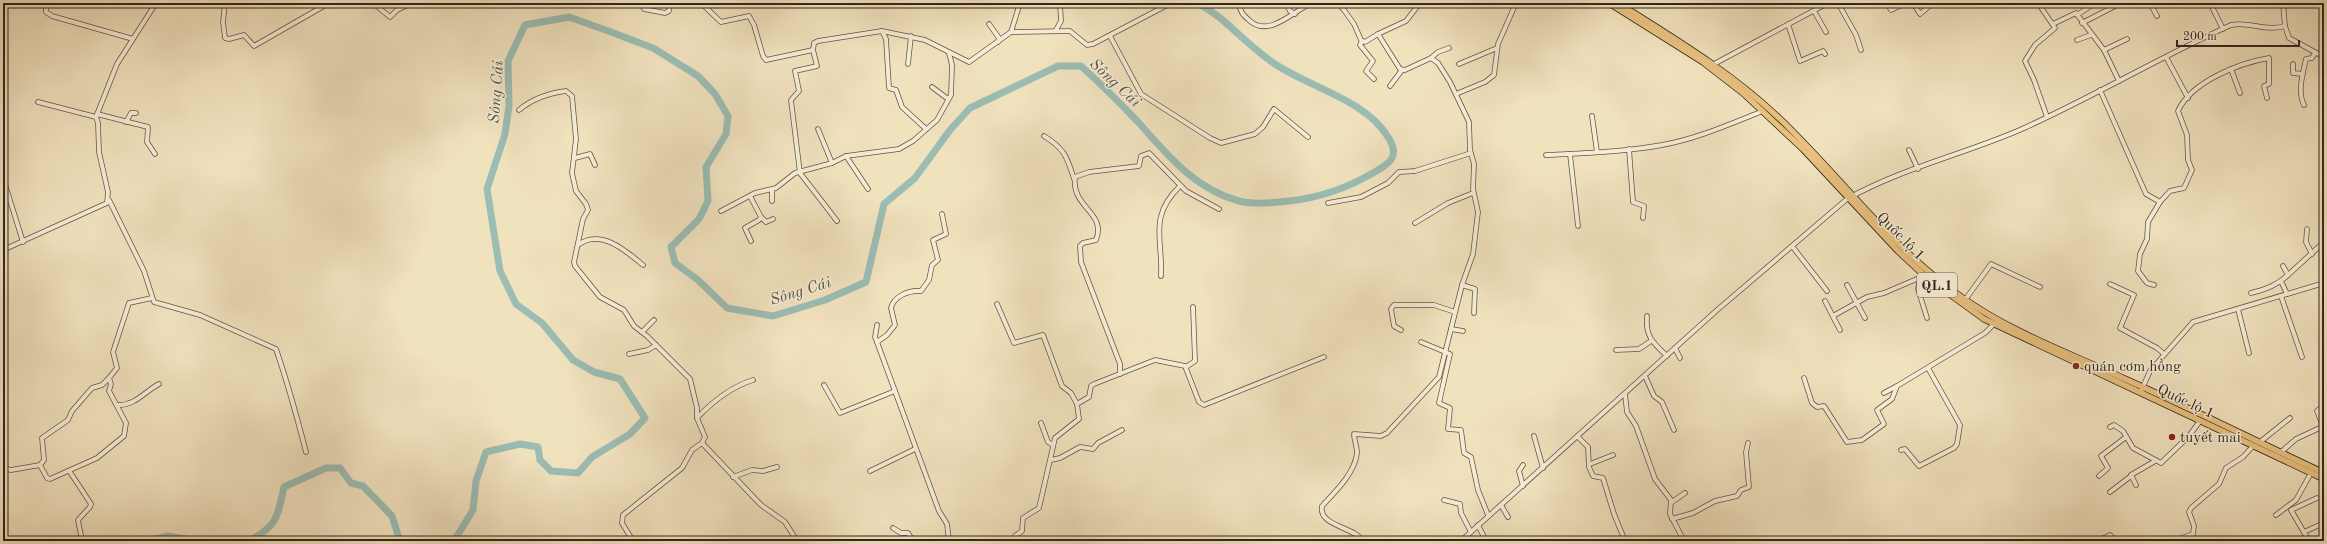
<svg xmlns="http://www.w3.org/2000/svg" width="2327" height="544" font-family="'Old Standard TT',serif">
  <rect width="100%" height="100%" fill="#f1e2be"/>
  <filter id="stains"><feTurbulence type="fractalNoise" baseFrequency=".005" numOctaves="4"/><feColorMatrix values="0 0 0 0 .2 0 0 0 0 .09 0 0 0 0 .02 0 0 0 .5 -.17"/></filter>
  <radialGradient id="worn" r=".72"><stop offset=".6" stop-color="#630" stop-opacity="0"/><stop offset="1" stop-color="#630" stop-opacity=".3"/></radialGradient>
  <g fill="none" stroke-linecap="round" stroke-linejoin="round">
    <!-- river -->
    <g stroke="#9bbdb4" stroke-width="7">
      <path d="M146 541 168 536 196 541"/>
      <path d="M249 541C278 525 277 518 284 487L326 468H340L351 483 363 486 392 516 400 541"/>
      <path d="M454 541 473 510 476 481 486 452 520 444 538 447 540 460 551 471 578 473 592 457 630 434 645 418 620 379 594 372 573 360 542 323 516 304 500 271 487 189 505 134 509 106 508 61 525 25 569 17 611 32 653 48 698 76 715 94 728 116 726 134 706 167 708 201 699 219 671 247 675 263 698 280 727 308 773 316 825 300 866 282 884 204 915 178 950 130 970 108 1058 66H1081C1101 84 1119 102 1138 122 1167 154 1194 189 1239 201 1254 205 1273 203 1289 201 1318 198 1347 188 1373 173 1389 164 1401 157 1388 137 1366 100 1309 87 1275 64 1257 52 1242 37 1226 23 1218 15 1207 9 1198 3"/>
    </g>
    <!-- minor casing -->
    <g stroke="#615445" stroke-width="5.5">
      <g id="minor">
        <path d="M46 3V12L52 16 133 39"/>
        <path d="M225 3 223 22 225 38 229 39 244 35 254 46 329 3"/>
        <path d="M373 3 390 17 397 10 412 3"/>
        <path d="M644 3V9L665 13 669 11 670 3"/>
        <path d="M701 3 721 22 749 16 754 25 763 56 766 60 813 50 814 43 818 41 882 31 925 40 969 62 1011 32 1070 31 1087 45 1093 44 1171 3"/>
        <path d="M1239 3C1240 12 1243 15 1250 21 1270 38 1294 10 1312 3"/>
        <path d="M1286 3 1290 11 1295 14"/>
        <path d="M1339 3 1354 24 1361 40 1365 42 1378 34 1406 21 1420 3"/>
        <path d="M1838 3 1856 35 1861 50"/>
        <path d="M1887 3 1891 10 1906 3"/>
        <path d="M1913 3 1920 14 1933 3"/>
        <path d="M2038 3 2055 28 2035 45 2025 61 2034 80 2047 117"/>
        <path d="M2150 3 2157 16"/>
        <path d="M2210 3 2223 29"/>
        <path d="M2283 3 2285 26 2289 38 2324 57"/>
        <path d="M1342 8 1346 5 1355 3"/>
        <path d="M1814 11 1826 32"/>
        <path d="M2077 15 2095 3"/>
        <path d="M2082 23 2121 3"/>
        <path d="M989 24 999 38 998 42"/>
        <path d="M1788 24 1800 61 1823 51 1825 54"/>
        <path d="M2053 24 2076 13 2104 50 2119 81"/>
        <path d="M1056 30 1061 21 1060 3"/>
        <path d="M882 31 886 39 889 88 896 90 902 107 926 129"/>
        <path d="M1011 32 1020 3"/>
        <path d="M1110 36 1141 94 1210 138 1221 143 1255 134 1263 127 1274 109 1308 137"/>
        <path d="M2077 40 2091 35"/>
        <path d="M1362 41 1360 45 1373 61 1366 71 1374 79"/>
        <path d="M813 50 817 66 795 71 799 91 791 100 800 173 837 221"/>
        <path d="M2104 50 2127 39"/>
        <path d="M2166 57 2188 98"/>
        <path d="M1431 58 1438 52 1449 48"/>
        <path d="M908 64 911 36"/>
        <path d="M1459 64 1497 48"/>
        <path d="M1714 64 1828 3"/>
        <path d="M2293 64V73L2303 74"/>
        <path d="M2231 69 2240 93"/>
        <path d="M1390 86 1402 70"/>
        <path d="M932 87 948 99"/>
        <path d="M2100 90 2146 194 2160 202 2170 191 2184 188 2192 170 2188 160 2187 135 2178 111C2191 82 2239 63 2269 58V84L2264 86 2267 98"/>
        <path d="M1456 94 1485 82 1494 75 1498 44 1516 3"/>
        <path d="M38 102 96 117"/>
        <path d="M2304 105C2297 92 2303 73 2306 59L2312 58 2315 53"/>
        <path d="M519 110C532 99 550 93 566 91L572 96 576 139 572 173 576 191 586 204 588 210 583 219 574 262 575 266 600 297 624 310 634 326 647 336 690 379 697 408V418L705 437 702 443 692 450 682 468 623 515 622 523 633 541"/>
        <path d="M97 114 148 127 147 142 155 154"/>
        <path d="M1592 116 1597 152"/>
        <path d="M126 122 131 113H136"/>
        <path d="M818 129 832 163"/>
        <path d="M1044 136C1065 149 1067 157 1074 179"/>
        <path d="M1629 149 1633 202 1644 206 1643 218"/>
        <path d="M1909 150 1918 169"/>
        <path d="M1570 154 1578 226"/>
        <path d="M1546 155C1584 153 1624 152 1662 145 1696 139 1730 124 1763 111"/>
        <path d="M846 156 868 189"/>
        <path d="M575 158 590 154 595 165"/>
        <path d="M3 178 23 242"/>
        <path d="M750 196 761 217 759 220 745 228 751 241"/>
        <path d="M109 200 144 271 154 302 200 315 276 349C288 384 297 417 306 452"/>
        <path d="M772 201V190"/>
        <path d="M1328 203 1361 197 1388 183 1399 172 1415 171 1471 153"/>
        <path d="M721 211 755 193 776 188 795 173 832 163 846 156 899 149 913 141 937 120 951 95 952 65 949 53"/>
        <path d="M942 214 946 234 933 240 938 260 932 265 929 280 921 291C909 290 894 296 891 308L895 325 887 335 877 342 939 511 947 524 949 541"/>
        <path d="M761 217 766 222 773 219"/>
        <path d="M1415 223 1448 203 1473 193"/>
        <path d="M2307 229 2306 242 2312 254"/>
        <path d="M578 245C601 228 626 251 643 265"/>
        <path d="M1792 246 1827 291"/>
        <path d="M3 250 107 203 108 192 99 152 98 123 96 117 117 64 156 3"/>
        <path d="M2288 275 2324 242"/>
        <path d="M1161 276C1163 239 1148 217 1180 186"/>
        <path d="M1920 276 1918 289 1927 318"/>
        <path d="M2281 281 2287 294"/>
        <path d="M2110 284 2134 295 2120 328 2157 348 2164 354"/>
        <path d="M1462 285 1475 289 1474 313"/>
        <path d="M1847 285 1865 318"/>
        <path d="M2154 285 2147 283 2138 271 2140 254 2147 239 2148 222 2160 202"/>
        <path d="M2251 293C2265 290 2278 285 2288 275L2283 266"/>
        <path d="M2281 296 2302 357"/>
        <path d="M1965 300 1991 264 2040 287"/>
        <path d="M1825 301 1840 330"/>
        <path d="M997 304 1014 343 1043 335 1062 386 1071 393 1077 404"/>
        <path d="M2238 309 2249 353"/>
        <path d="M1647 316C1645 336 1653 343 1667 356"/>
        <path d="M1833 316 1867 297 1884 293 1919 278"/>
        <path d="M1451 329 1463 331"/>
        <path d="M1401 330 1394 326 1391 309 1394 305H1434L1455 312"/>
        <path d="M642 332 654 320"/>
        <path d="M877 342 875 337 877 325"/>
        <path d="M1421 342 1450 354 1439 403 1450 408 1448 429 1461 430 1464 453 1471 457 1478 490 1488 515"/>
        <path d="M1675 348 1680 358"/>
        <path d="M1616 350 1639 349 1651 341"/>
        <path d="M629 354 648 350 656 345"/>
        <path d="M1186 367 1195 361 1193 307"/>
        <path d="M1120 374V364L1081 262 1080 246 1083 243 1096 240C1107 212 1071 208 1075 177L1089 172 1139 166 1141 156 1149 153 1186 191 1219 209"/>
        <path d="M1645 376 1654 396 1662 402 1674 430"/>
        <path d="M1804 378 1812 403 1817 407 1824 406 1847 442 1862 440 1884 424 1877 410 1892 399 1897 386 1985 333 1994 324"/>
        <path d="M824 385 840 413 895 391"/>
        <path d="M2142 389 2150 371 2193 322 2324 283"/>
        <path d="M1884 393 1897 386"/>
        <path d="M1625 394 1627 412 1636 426 1655 479 1671 500 1670 514 1684 541"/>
        <path d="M118 405C136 405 144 392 159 384"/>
        <path d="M697 418C713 401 731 387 753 380"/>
        <path d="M1041 423 1048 442 1053 445"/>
        <path d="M2323 426 2317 411 2324 405"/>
        <path d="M2110 427 2114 425 2123 431 2133 448 2161 463 2189 436 2200 421"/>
        <path d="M1534 436 1543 468"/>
        <path d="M1578 437 1588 447 1589 467 1593 476 1603 478 1614 514 1625 541"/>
        <path d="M2260 442 2290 418"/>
        <path d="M702 443 761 505 785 522 797 541"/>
        <path d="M1901 450 1905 449 1919 466 1954 448 1957 444 1960 425 1928 368"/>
        <path d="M2280 453 2296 439 2324 426"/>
        <path d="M1051 460 1060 458 1080 447 1093 449 1098 443 1122 430"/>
        <path d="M1590 464 1613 455"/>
        <path d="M40 465 44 460 42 438 68 420 72 411 92 388 102 385 109 378"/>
        <path d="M1523 465 1519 471 1523 486"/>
        <path d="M3 468 11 470 40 465 47 478 50 479 97 458 124 436 126 423 109 391 111 384 109 378 117 368 113 352 129 303 152 298"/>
        <path d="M870 471 915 449"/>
        <path d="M70 472 91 504 90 507 78 520 82 541"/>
        <path d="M2099 476 2108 468 2101 456 2126 437"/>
        <path d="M733 477 752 470 763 471 777 467"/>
        <path d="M2136 485 2131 475 2155 461"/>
        <path d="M2110 492 2131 476"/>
        <path d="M1444 500 1460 504 1461 513 1471 532"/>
        <path d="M1672 502 1685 493"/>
        <path d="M1501 505 1508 517"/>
        <path d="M2276 515 2296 500 2311 473"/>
        <path d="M1672 519 1693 513 1715 501 1737 496 1741 490 1749 487 1746 452 1748 443"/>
        <path d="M1478 525 1486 541"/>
        <path d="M893 528 901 533H908L913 541"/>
        <path d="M2304 532 2324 523"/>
        <path d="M936 541 948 538"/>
        <path d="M1014 541 1015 536 1022 531 1023 518 1039 508 1055 438 1079 419 1077 404 1089 397 1091 386 1094 384 1155 360 1185 366 1199 402 1204 405 1324 357"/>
        <path d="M1363 541C1355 527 1318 526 1322 506 1335 492 1355 473 1357 453 1357 446 1354 440 1354 434L1381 436 1387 433 1439 377 1462 285 1473 254 1478 212 1473 189 1474 164 1470 150 1469 122 1450 82 1438 63 1431 58 1405 70 1400 69 1378 34"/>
        <path d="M1461 541 1716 311 1847 199C1902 168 1965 154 2022 129 2093 97 2160 57 2231 25 2249 21 2266 32 2285 26"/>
        <path d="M2098 541 2110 535 2116 541"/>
        <path d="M2155 541 2160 539 2167 541"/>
        <path d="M2173 541 2193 534 2194 526 2189 512 2191 508 2219 484 2226 468 2243 457 2253 446"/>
        <path d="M2309 541 2291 510 2317 498"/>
      </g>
    </g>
    <!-- highway casing -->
    <g stroke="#31251d" stroke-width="7">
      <g id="highway">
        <path d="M1609 3 1703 62 1743 93 1803 149 1898 251 1926 277 1984 319 2324 479"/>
        <path d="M1618 3C1675 39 1729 71 1779 118 1840 176 1890 247 1960 296 2010 332 2069 353 2125 379 2192 409 2258 442 2324 473"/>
      </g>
    </g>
    <!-- minor -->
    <use href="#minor" stroke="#f6ecd5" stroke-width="4"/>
    <!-- highway -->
    <use href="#highway" stroke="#e8c17f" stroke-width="5.5"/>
  </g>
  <!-- markers -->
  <g fill="#8f2418" stroke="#f6ecd5" stroke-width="1.5">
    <circle cx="2076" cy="366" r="4"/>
    <circle cx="2172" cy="437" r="4"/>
  </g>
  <g text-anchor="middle" stroke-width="3" stroke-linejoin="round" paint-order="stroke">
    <!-- shield labels -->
    <rect fill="#f6ecd5" stroke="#6c6154" stroke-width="1" x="1917" y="273" width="40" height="24" rx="3"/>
    <g font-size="14" font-weight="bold" fill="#31251d">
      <text x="1937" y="290">QL.1</text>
    </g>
    <!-- street labels -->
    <g font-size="15" fill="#31251d" stroke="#f6ecd5">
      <text transform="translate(1901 236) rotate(45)" y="5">Quốc lộ 1</text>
      <text transform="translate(2186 401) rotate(25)" y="5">Quốc lộ 1</text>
    </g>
    <!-- poi labels -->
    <g font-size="15" fill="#31251d" stroke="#f6ecd5" text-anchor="start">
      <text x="2084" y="371">quán cơm hồng</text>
      <text x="2180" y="442">tuyết mai</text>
    </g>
    <!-- water labels -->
    <g font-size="16" font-style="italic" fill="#51534a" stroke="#f6ecd5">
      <text transform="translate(1116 82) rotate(43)" y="6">Sông Cái</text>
      <text transform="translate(495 92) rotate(-86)" y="6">Sông Cái</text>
      <text transform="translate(800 290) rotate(-17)" y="6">Sông Cái</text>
    </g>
  </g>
  <!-- margin -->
  <rect width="2327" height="544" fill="none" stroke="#f1e2be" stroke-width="16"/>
  <rect x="4" y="4" width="2319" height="536" fill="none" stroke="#31251d" stroke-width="2"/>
  <rect x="8" y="8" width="2311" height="528" fill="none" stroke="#31251d"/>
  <!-- scale -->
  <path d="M2177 40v6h122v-6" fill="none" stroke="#31251d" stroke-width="2"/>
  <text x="2183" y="40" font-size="12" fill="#31251d" stroke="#f6ecd5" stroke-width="3" paint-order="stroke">200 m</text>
  <rect width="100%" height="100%" filter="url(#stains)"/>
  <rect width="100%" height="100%" fill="url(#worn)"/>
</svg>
